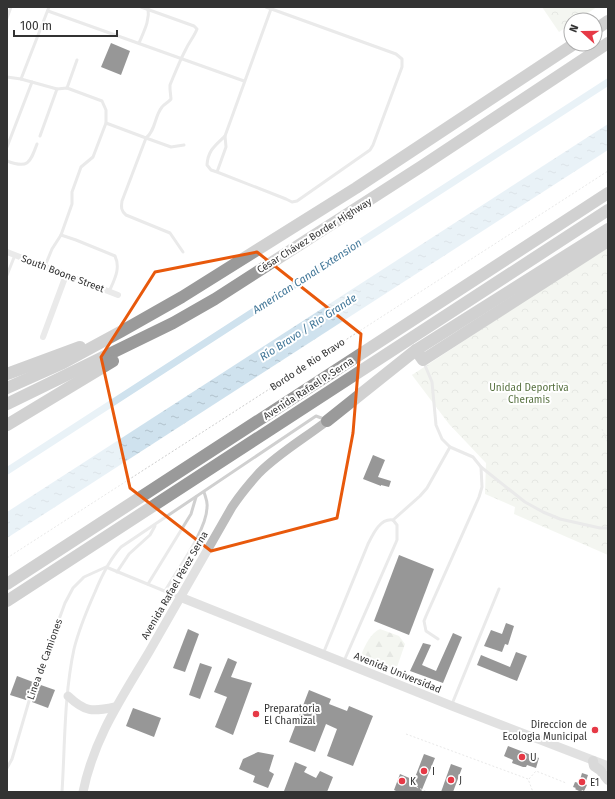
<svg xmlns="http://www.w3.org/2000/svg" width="615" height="799" font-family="'Fira Sans',sans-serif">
  <defs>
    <pattern id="forest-firs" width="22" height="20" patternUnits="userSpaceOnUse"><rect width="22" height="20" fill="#e6ecdf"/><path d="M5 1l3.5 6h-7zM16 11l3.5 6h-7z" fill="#c6cbc0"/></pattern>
    <pattern id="park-crowns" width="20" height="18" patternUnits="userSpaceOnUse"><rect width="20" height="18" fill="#e6ecdf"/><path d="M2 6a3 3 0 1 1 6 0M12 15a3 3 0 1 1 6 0" fill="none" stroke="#c6cbc0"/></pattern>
    <pattern id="water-ripples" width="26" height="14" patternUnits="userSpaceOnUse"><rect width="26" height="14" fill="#cfe2ee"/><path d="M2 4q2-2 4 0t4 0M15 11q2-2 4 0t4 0" fill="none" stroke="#b2c2cd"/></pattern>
  </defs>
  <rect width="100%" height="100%" fill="#fff"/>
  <!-- forest -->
  <path fill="url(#forest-firs)" d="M380 629 399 636 405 644 397 667 391 668 364 657 362 653C365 645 371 633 380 629Z"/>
  <!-- park -->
  <g fill="url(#park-crowns)">
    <path d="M542 7H597L577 20H571V24L559 32Z"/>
    <path d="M608 246V555L514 514 515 507 485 494 486 463 449 424 412 375Z"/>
  </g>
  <!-- water -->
  <path fill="url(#water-ripples)" d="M608 124V150L7 538V512Z"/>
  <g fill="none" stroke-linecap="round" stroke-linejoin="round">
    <!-- canal -->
    <path stroke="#cfe2ee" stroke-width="7" d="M7 471 608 82"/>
  </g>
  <!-- building -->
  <g fill="#1a1a1a">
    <path d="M111 43 130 51 121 75 101 67Z"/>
    <path d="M373 455 385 460 378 477 391 481 389 487 381 485V486L363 479Z"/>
    <path d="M399 555 434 569 409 635 374 621Z"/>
    <path d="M506 623 514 626 508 645 505 644 502 652 484 646 491 630 502 634Z"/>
    <path d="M188 629 199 634 185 672 173 668Z"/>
    <path d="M453 633 462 637 443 683 410 671 423 643 431 645 422 665 436 671Z"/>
    <path d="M516 652 527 656 517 681 477 665 481 655 510 667Z"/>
    <path d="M228 658 237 662 231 677 252 683 233 735 215 727 227 697 214 692Z"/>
    <path d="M200 663 212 667 200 699 189 695Z"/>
    <path d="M17 676 33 682 26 700 10 695Z"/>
    <path d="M38 684 55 690 48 708 32 702Z"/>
    <path d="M309 690 331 699 329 704 347 711 349 706 373 716 353 766 327 756 337 729 326 724 315 752 289 742Z"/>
    <path d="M133 708 161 718 154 737 126 726Z"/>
    <path d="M508 746 539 758 536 768 527 765 526 767H523L512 763 513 760 504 756Z"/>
    <path d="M258 752 274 755 269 771 274 774 268 788 253 782 255 776 239 769 243 759Z"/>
    <path d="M424 754 435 758 421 792H398L394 790 400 774 414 780Z"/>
    <path d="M295 762 307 767 304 772 316 778 320 771 333 777 327 792H287L284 791Z"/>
    <path d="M451 764 462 768 453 792H441Z"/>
    <path d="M582 773 588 775 585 784 587 785 584 791 582 790 581 792 575 789 576 788 573 787 575 782 579 783Z"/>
  </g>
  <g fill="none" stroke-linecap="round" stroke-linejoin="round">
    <!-- path -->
    <g stroke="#cdcdcd" stroke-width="1" stroke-dasharray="2 2" stroke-linecap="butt">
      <path d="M602 429 608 443"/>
      <path d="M7 558 608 171"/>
      <path d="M406 734 528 779 533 792"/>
      <path d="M529 779 536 771 566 783"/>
      <path d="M409 784 428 792"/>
      <path d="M607 791V792"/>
    </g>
    <!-- lane -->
    <g stroke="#d0d0d0" stroke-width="3">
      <path d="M48 11 244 81"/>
      <path d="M7 18 11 7"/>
      <path d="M139 43C144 31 150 21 148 7"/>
      <path d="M7 77 21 79 57 89 67 88 102 101 106 110V123"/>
      <path d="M21 79 49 7"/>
      <path d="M67 88 77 60"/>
      <path d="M40 136 57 89"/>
      <path d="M225 136 271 9"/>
      <path d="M7 147 32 82"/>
      <path d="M7 161C28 169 30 163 37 144"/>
      <path d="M217 172 226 147 225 136C215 146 208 150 207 165L211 170 217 172 286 199 292 202 297 201 370 150 373 145 402 67V59L396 54 266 7"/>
      <path d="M61 235 72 204V192L81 167 93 157 106 123 146 138C156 130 154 117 162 107 164 104 168 103 171 99L170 89V85C175 73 180 60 186 49 189 42 194 37 197 29L194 26 141 7"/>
      <path d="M183 252 170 233 126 215C121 211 121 207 122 201L146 138 171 147 184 145"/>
      <path d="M45 266 52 249 61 235 76 240 115 256C121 269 114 280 109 292"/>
      <path d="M7 275 15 255"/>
      <path d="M424 363 432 382 436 425 442 439 450 447 473 457 481 467 525 502 543 512 560 519 600 528H608"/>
      <path d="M393 520 420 496 427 488 450 447"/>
      <path d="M117 572 129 554 150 535 155 526"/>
      <path d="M148 584 191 514 196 497"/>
      <path d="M165 591C177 570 207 530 207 507 208 502 205 496 204 492"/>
      <path d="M438 639 426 631 424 621 426 616 479 497 482 487 481 467"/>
      <path d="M323 654 368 544C373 534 380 518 393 520L397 525V540L344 661"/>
      <path d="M452 704 499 589"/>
      <path d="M7 768 12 759 29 701 65 603 73 588 84 577 106 567 179 597"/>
      <path d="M62 792C65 745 64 696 74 649 79 629 87 610 95 592 102 575 109 560 121 547L316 416 324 419"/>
    </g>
    <!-- street -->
    <g stroke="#d0d0d0" stroke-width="6">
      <path d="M7 252 118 295"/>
      <path d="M43 337 66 275"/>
    </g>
    <!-- secondary -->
    <g stroke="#bdbdbd" stroke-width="9">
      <path d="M180 597 452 706 608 766"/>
      <path d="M68 696C85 712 92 712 115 707"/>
      <path d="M83 792C94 738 121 699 149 652 177 604 204 555 232 507 240 495 249 484 259 473 279 453 305 438 327 421"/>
    </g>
    <!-- primary -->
    <path stroke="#ababab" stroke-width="10" d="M593 761 594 766 600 770 608 780"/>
    <!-- highway -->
    <g stroke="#9a9a9a" stroke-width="12">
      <path d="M595 30 608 21"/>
      <path d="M416 350 423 360 608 241"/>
      <path d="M7 374 80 347"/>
      <path d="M7 388 63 363 122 331 182 297 356 188 574 44"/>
      <path d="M7 404 173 323 215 299 422 166 608 43"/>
      <path d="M327 421 416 350 608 229"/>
      <path d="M7 425 113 361"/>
      <path d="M7 584 608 193"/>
      <path d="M7 601 608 210"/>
    </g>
  </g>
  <!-- marked area -->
  <path d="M0 0H615V799H0ZM257 252 361 334 353 433 337 518 211 551 130 488 101 357 155 272Z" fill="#fff" fill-opacity=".55" fill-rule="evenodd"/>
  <path fill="none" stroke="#e8590c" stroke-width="3" stroke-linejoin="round" d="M257 252 361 334 353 433 337 518 211 551 130 488 101 357 155 272Z"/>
  <!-- markers -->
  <g fill="#e63946" stroke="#fff" stroke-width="1.5">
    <circle cx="256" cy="714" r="4"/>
    <circle cx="595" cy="730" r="4"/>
    <circle cx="522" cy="757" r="4"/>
    <circle cx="424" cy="771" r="4"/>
    <circle cx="451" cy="780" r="4"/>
    <circle cx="402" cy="781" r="4"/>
    <circle cx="582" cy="782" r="4"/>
  </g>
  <g text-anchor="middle" stroke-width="4" stroke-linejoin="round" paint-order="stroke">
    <!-- street labels -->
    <g font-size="10" fill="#333" stroke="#fff">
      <text transform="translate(314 235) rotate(-32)" y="4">César Chávez Border Highway</text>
      <text transform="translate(63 273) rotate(21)" y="4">South Boone Street</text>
      <text transform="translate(307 364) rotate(-33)" y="4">Bordo de Rio Bravo</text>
      <text transform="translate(308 388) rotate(-33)" y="4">Avenida Rafael P. Serna</text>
      <text transform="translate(174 585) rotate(-60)" y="4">Avenida Rafael Pérez Serna</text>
      <text transform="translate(44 659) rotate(-70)" y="4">Linea de Camiones</text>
      <text transform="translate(398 672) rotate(22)" y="4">Avenida Universidad</text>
    </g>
    <!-- park labels -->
    <g font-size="10" fill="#56703f" stroke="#fff">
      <text x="529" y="391">Unidad Deportiva<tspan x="529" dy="12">Cheramis</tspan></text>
    </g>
    <!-- poi labels -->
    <g font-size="10" fill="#333" stroke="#fff" text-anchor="start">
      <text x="264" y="712">Preparatoria<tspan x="264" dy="12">El Chamizal</tspan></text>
      <text x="587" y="728" text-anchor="end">Direccion de<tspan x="587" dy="12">Ecologia Municipal</tspan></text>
      <text x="530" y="761">U</text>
      <text x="432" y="775">I</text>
      <text x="459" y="784">J</text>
      <text x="410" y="785">K</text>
      <text x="590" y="786">E1</text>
    </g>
    <!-- water labels -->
    <g font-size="11" font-style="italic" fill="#3f7597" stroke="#fff">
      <text transform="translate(307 276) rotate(-33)" y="4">American Canal Extension</text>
      <text transform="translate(308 327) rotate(-33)" y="4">Río Bravo / Rio Grande</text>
    </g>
  </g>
  <!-- border -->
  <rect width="615" height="799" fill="none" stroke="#333333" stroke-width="16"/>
  <!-- north arrow -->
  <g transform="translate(583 32) rotate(291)"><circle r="19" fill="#ffffff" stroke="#adadad"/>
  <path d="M0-3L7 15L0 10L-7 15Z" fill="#e63946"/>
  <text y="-6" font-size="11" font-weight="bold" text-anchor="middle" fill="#333333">N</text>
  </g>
  <!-- scale -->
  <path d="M14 30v6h103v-6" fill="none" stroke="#333333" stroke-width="2"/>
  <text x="20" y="30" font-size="12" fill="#333333" stroke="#ffffff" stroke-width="3" paint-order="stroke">100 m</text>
</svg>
